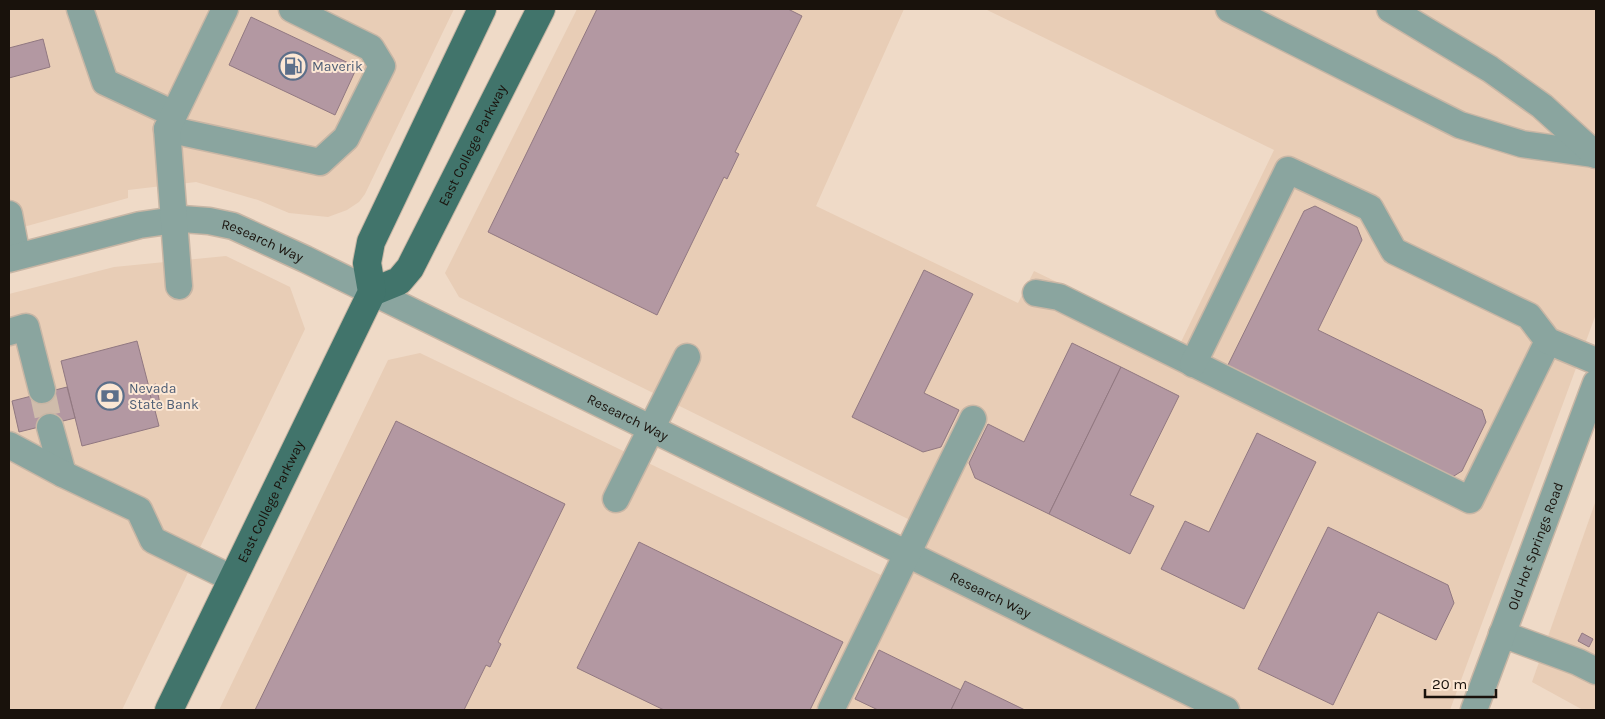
<svg xmlns="http://www.w3.org/2000/svg" width="1605" height="719" font-family="Karla,sans-serif">
  <rect width="100%" height="100%" fill="#efdac7"/>
  <!-- built -->
  <g fill="#e8cdb6">
    <path d="M9 9H454L365 194 359 202 347 210 328 217 289 213 258 200 196 182 128 190V198L9 231Z"/>
    <path d="M577 9H904L816 206 1018 303 1034 271 1181 342 1274 150 985 9H1596V314L1450 710H219L388 360 420 353 885 577 912 521 459 297 445 273Z"/>
    <path d="M226 256 290 287 305 329 122 710H9V294L114 267Z"/>
    <path d="M1596 500V710H1583L1532 682Z"/>
  </g>
  <!-- building -->
  <g fill="#b398a2" stroke="#917881">
    <path d="M597 9H788L802 16 735 152 739 154 727 179 724 177 657 315 488 232Z"/>
    <path d="M251 17 357 67 335 115 229 65Z"/>
    <path d="M43 39 50 67 9 78V48Z"/>
    <path d="M1315 206 1357 227 1362 240 1318 330 1482 410 1486 422 1462 471 1449 479 1226 369 1304 211Z"/>
    <path d="M924 270 973 294 924 393 959 410 941 447 923 452 852 417Z"/>
    <path d="M137 341 159 426 82 446 61 361Z"/>
    <path d="M1072 343 1121 367 1049 514 975 478 969 463 988 424 1024 442Z"/>
    <path d="M1121 367 1179 396 1130 495 1154 506 1130 554 1049 514Z"/>
    <path d="M156 384 160 404 153 406 148 386Z"/>
    <path d="M67 387 75 418 19 432 12 401Z"/>
    <path d="M396 421 565 504 498 642 501 644 490 667 486 665 464 710H255Z"/>
    <path d="M1257 433 1316 462 1244 609 1161 569 1185 521 1209 532Z"/>
    <path d="M1328 527 1448 585 1454 603 1436 640 1378 612 1333 705 1258 669Z"/>
    <path d="M639 542 843 642 810 710H664L577 668Z"/>
    <path d="M1582 633 1593 639 1589 647 1578 641Z"/>
    <path d="M879 650 961 690 951 710H878L855 699Z"/>
    <path d="M965 681 1025 710H951Z"/>
  </g>
  <g fill="none" stroke-linecap="round" stroke-linejoin="round">
    <!-- minor-tunnel -->
    <path stroke="#cfbcab" stroke-width="26" stroke-dasharray="26 13" stroke-linecap="butt" d="M42 390 50 427"/>
    <!-- minor casing -->
    <g stroke="#c8b6a5" stroke-width="29">
      <g id="minor">
        <path d="M80 9 105 82 174 114"/>
        <path d="M1229 9 1460 125 1522 144 1594 154"/>
        <path d="M1390 9 1490 69 1542 106 1596 155"/>
        <path d="M167 129 320 162 346 138 382 66 371 48 292 9"/>
        <path d="M9 214 17 256"/>
        <path id="s1" d="M9 259 140 225 182 219 209 221 233 226 305 259 1226 710"/>
        <path d="M179 286 167 129 225 9"/>
        <path d="M1036 293 1059 297 1470 500 1548 341"/>
        <path d="M9 332 26 327 42 390"/>
        <path d="M1193 364 1288 170 1370 208 1394 251 1529 316 1548 341 1596 361"/>
        <path d="M50 427 63 474"/>
        <path d="M9 445 63 474 139 510 153 540 233 579"/>
        <path d="M616 499 687 357"/>
        <path d="M1502 634 1578 662 1596 671"/>
        <path d="M831 710 973 419"/>
        <path id="s2" d="M1474 710 1596 383"/>
      </g>
    </g>
    <!-- major casing -->
    <g stroke="#c8b6a5" stroke-width="30">
      <g id="major">
        <path id="s3" d="M372 292 399 281 410 268 541 9"/>
        <path id="s4" d="M169 710 372 292 367 263 371 242 482 9"/>
      </g>
    </g>
    <!-- minor -->
    <use href="#minor" stroke="#8aa59f" stroke-width="26"/>
    <!-- major -->
    <use href="#major" stroke="#41746b" stroke-width="28"/>
  </g>
  <!-- icons -->
  <defs>
    <g id="fuel-ring" transform="scale(1.4375)"><circle r="9.5" fill="#fce7d4" stroke="#5c6f8a" stroke-width="1.5"/><path d="M-5.5-6h7V0h2V4h1.3V-2.5L3-4.5l.8-.8L6-3V5H2.5V1h-1V6h-7ZM-4.2-4.7v3.2H.2V-4.7Z" fill="#5c6f8a"/></g>
    <g id="bank-ring" transform="scale(1.4375)"><circle r="9.5" fill="#fce7d4" stroke="#5c6f8a" stroke-width="1.5"/><path d="M-6-4H6V4H-6ZM0-2.3a2.3 2.3 0 1 0 0 4.6a2.3 2.3 0 1 0 0-4.6Z" fill="#5c6f8a"/></g>
  </defs>
  <g fill-rule="evenodd">
    <use href="#fuel-ring" x="293" y="66"/>
    <use href="#bank-ring" x="110" y="396"/>
  </g>
  <g text-anchor="middle" stroke-width="4" stroke-linejoin="round" paint-order="stroke">
    <!-- service labels -->
    <g font-size="14" fill="#4e5e75" stroke="#fce7d4" text-anchor="start">
      <text x="312" y="71">Maverik</text>
      <text x="129" y="393">Nevada<tspan x="129" dy="16">State Bank</tspan></text>
    </g>
    <!-- street labels -->
    <g font-size="14" fill="#19120c" stroke="#fce7d4">
      <text dy="5" stroke="none"><textPath href="#s3" startOffset="184">East College Parkway</textPath></text>
      <text dy="5" stroke="none"><textPath href="#s1" startOffset="262">Research Way</textPath></text>
      <text dy="5" stroke="none"><textPath href="#s1" startOffset="668">Research Way</textPath></text>
      <text dy="5" stroke="none"><textPath href="#s4" startOffset="232">East College Parkway</textPath></text>
      <text dy="5" stroke="none"><textPath href="#s2" startOffset="175">Old Hot Springs Road</textPath></text>
      <text dy="5" stroke="none"><textPath href="#s1" startOffset="1072">Research Way</textPath></text>
    </g>
  </g>
  <!-- border -->
  <rect width="1605" height="719" fill="none" stroke="#19120c" stroke-width="20"/>
  <!-- scale -->
  <path d="M1425 689v8h71v-8" fill="none" stroke="#19120c" stroke-width="2.5"/>
  <text x="1432" y="689" font-size="15" fill="#19120c" stroke="#fce7d4" stroke-width="4" paint-order="stroke">20 m</text>
</svg>
